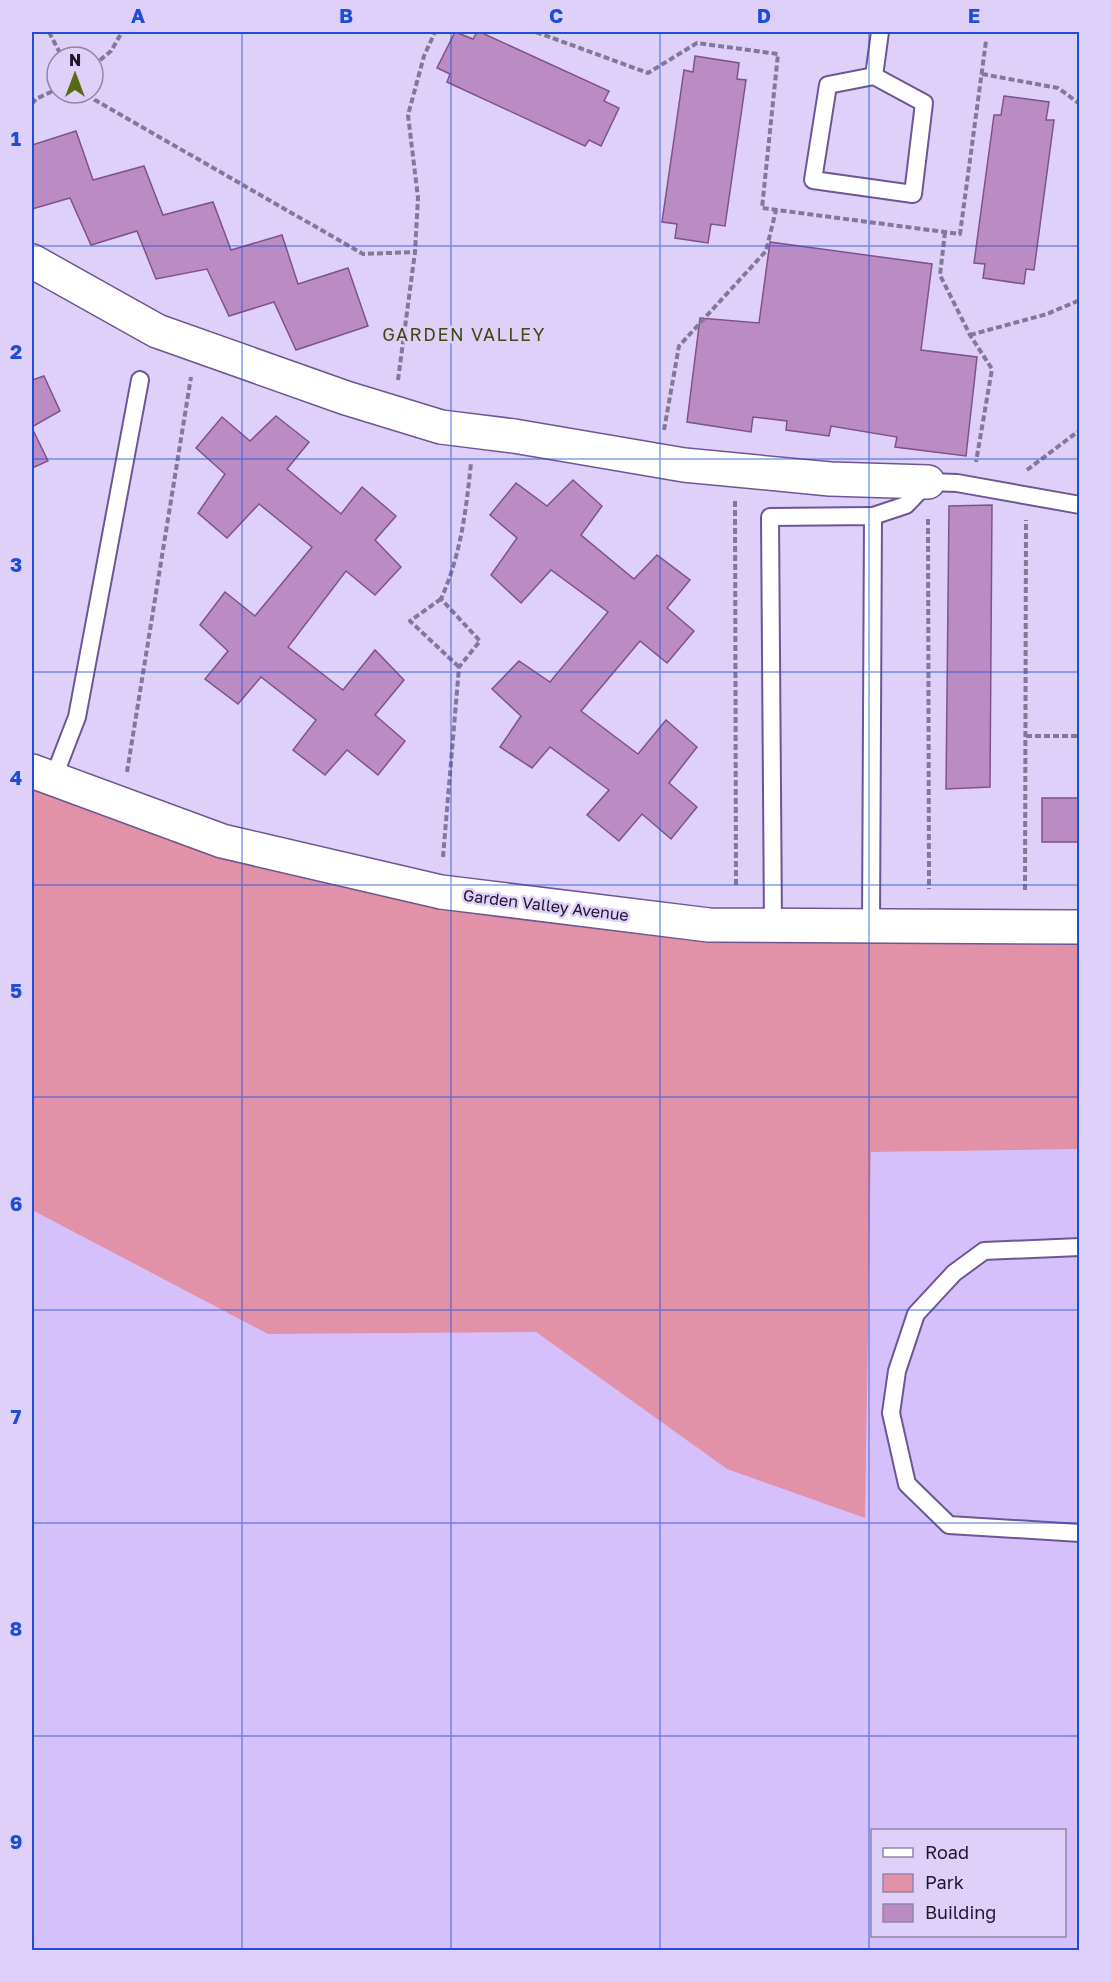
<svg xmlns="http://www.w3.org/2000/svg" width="1111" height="1982" font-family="'Golos Text',sans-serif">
  <rect width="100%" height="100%" fill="#ded0f9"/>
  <!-- built -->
  <path fill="#d5c0fb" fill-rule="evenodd" d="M1079 1149V1950H32V1210L268 1334 536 1332 727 1469 865 1518 871 1152ZM872 1830H1064V1936H872Z"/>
  <!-- green -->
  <path fill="#e191a8" d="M32 771 222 841 709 925 1079 927V1149L871 1152 865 1518 727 1469 536 1332 268 1334 32 1210Z"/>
  <!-- building -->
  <g fill="#bb8cc4" stroke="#7f5387" stroke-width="1.5">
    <path d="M455 32 473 39 477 32H480L609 91 604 101 619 108 601 146 589 140 585 146 447 82 450 74 437 68Z"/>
    <path d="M695 56 739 63 737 79 746 80 725 226 711 224 708 243 675 238 677 224 662 222 684 70 693 72Z"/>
    <path d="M1004 96 1049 102 1046 120H1054L1034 270 1026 269 1024 284 983 278 985 264 974 263 994 115H1001Z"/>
    <path d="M76 131 93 180 144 166 163 215 213 202 231 250 282 235 298 284 348 268 368 326 296 350 274 302 229 316 207 269 156 279 137 231 91 245 70 198 32 209V145Z"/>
    <path d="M770 242 932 264 921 350 977 357 966 456 895 447 897 437 831 426 829 436 786 430 787 421 753 417 751 432 687 422 700 318 759 323Z"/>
    <path d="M44 376 60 411 32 427V380Z"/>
    <path d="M276 416 309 442 287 469 341 514 362 487 396 516 375 540 401 567 375 595 346 571 288 647 343 690 375 650 404 680 375 715 405 741 378 775 347 750 325 775 293 750 316 720 261 677 238 704 205 679 228 651 200 625 225 592 255 616 312 547 259 504 227 538 198 513 225 474 196 448 222 417 250 441Z"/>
    <path d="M32 428 48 461 32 468Z"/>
    <path d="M573 480 602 506 581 535 634 579 657 555 690 580 667 608 694 631 667 663 640 641 581 711 638 754 666 720 697 747 669 783 697 807 671 839 642 814 619 841 587 815 609 790 550 747 532 768 500 747 521 716 492 689 519 661 550 682 608 612 551 570 521 603 491 575 517 538 490 515 516 483 547 506Z"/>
    <path d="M992 505 990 787 946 789 949 506Z"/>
    <rect x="1042" y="798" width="38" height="44"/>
  </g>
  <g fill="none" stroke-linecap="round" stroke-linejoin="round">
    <!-- lane casing -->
    <g stroke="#6d5691" stroke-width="20">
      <g id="lane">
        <path d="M874 76 924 103 913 194 813 180 828 85Z"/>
        <path d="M874 76 880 32"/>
        <path d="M873 516 906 505 928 482 957 483 1080 505"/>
        <path d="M53 779 77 717 140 380"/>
        <path d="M773 925 770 517 873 516 871 926"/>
        <path d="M1080 1247 984 1251 954 1273 916 1314 897 1371 891 1413 907 1484 949 1525 1080 1533"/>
      </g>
    </g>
    <!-- street casing -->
    <g stroke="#6d5691" stroke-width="36">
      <g id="street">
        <path d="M32 261 157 331 346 398 441 427 514 436 684 465 830 479 928 482"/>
        <path d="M32 771 222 841 441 892 709 925 1080 927"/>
      </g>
    </g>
    <!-- path -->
    <g stroke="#847899" stroke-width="4" stroke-dasharray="6 3" stroke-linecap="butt">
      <path d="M49 32 62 57"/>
      <path d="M536 32 648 73 697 43 778 54 762 208 960 234 986 41"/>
      <path d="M93 66 111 51 122 32"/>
      <path d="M982 74 1058 88 1080 104"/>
      <path d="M88 93 95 100 363 254 415 252"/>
      <path d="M32 104 36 99 57 89"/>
      <path d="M945 232 940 275 970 335 992 369 976 462"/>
      <path d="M970 335 1047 314 1080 300"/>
      <path d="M398 380 415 252 418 198 408 115 424 56 435 32"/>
      <path d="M664 430 679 346 766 251 776 210"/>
      <path d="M1027 470 1080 430"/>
      <path d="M735 501 736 887"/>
      <path d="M928 519 929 889"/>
      <path d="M441 599 410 621 459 667"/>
      <path d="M1026 736H1080"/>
      <path d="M127 772 191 377"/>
      <path d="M443 857 459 667 480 641 441 599C461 554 466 511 471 463"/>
      <path d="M1025 890 1026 520"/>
    </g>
    <!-- lane -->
    <use href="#lane" stroke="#fff" stroke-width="16"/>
    <!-- street -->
    <use href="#street" stroke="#fff" stroke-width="33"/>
  </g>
  <!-- grid -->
  <path fill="none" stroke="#1d4ed8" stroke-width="1.5" stroke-opacity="0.55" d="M242 32V1950M451 32V1950M660 32V1950M869 32V1950M32 246H1080M32 459H1080M32 672H1080M32 885H1080M32 1097H1080M32 1310H1080M32 1523H1080M32 1736H1080"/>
  <g text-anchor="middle" stroke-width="5" stroke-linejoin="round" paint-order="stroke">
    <!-- street labels -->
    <g font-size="16" fill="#1f152d" stroke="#ded0f9">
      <text transform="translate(546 905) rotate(7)" y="6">Garden Valley Avenue</text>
    </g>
    <!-- neighbourhood labels -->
    <g font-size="18" letter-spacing="1.5" fill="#3e4a12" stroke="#ded0f9">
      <text x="464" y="341">GARDEN VALLEY</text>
    </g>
  </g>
  <!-- border -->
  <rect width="1111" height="1982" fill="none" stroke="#ded0f9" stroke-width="66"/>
  <!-- legend -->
  <rect x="871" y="1829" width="195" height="108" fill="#ded0f9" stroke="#9285a7" stroke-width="1.5"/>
  <rect x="883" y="1848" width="30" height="9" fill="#ffffff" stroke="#9285a7" stroke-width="1.5"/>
  <text x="925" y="1859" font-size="18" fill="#1f152d">Road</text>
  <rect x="883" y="1874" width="30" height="18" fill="#e191a8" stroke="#9285a7" stroke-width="1.5"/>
  <text x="925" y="1889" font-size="18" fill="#1f152d">Park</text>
  <rect x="883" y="1904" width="30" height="18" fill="#bb8cc4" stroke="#9285a7" stroke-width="1.5"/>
  <text x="925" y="1919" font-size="18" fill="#1f152d">Building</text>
  <!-- north arrow -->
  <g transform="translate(75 75)"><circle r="28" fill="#ded0f9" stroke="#9285a7" stroke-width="1.5"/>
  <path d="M0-4.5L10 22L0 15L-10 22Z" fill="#586914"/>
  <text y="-9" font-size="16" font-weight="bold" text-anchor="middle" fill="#1f152d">N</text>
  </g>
  <rect x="33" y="33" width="1045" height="1916" fill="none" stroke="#1d4ed8" stroke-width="2"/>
  <g font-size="20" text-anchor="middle" font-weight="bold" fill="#1d4ed8">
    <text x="138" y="23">A</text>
    <text x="346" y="23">B</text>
    <text x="556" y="23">C</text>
    <text x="764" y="23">D</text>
    <text x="974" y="23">E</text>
    <text x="16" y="146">1</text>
    <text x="16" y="359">2</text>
    <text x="16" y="572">3</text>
    <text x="16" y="785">4</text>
    <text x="16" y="998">5</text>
    <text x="16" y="1211">6</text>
    <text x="16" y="1424">7</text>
    <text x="16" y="1636">8</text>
    <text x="16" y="1849">9</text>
  </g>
</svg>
